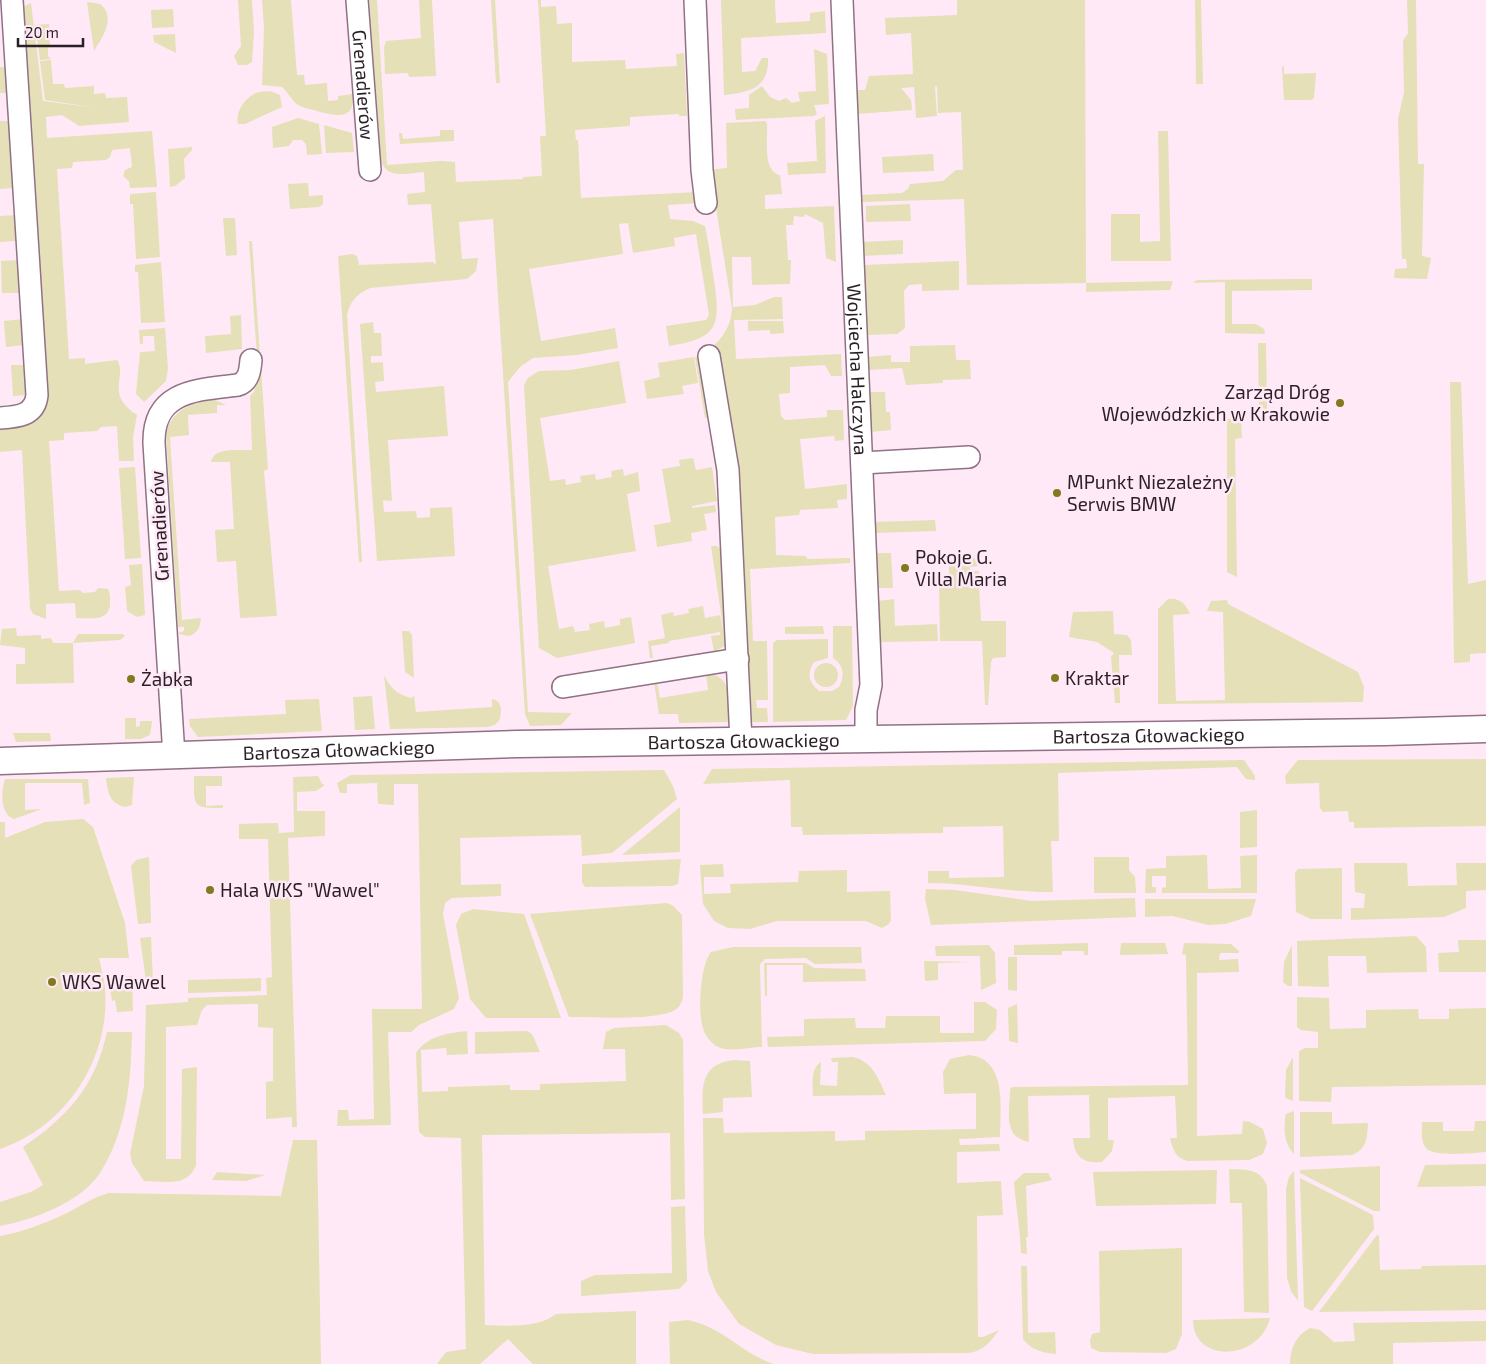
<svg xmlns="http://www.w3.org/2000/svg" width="1486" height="1364" font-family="'Exo 2',sans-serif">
  <rect width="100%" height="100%" fill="#ffe9f6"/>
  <!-- green -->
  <g fill="#e5e0b8">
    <path d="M238 0H252L254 32 252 62 247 65H238L234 56 241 46Z"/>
    <path d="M262 0H291L297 75H304L305 85 327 83 328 101 338 100V96L352 94C357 121 334 116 317 111 311 109 303 108 298 105 292 101 288 92 282 87L262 85 264 28Z"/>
    <path d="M369 0H377L387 165 441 161 455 162 456 182 523 179V177L542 176 540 136H546L538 0H541V7L556 6 557 24 572 23V62L625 60 626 69 677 66 676 54 684 53 687 116H679V114L630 117V126L575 130 576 140H578L581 198 697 192 699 203 668 205 670 219 693 221 705 226C709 244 711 262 714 280 721 326 718 339 669 346L666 326 706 320 709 315 696 234 674 238 675 246 633 253 628 223 619 224 623 254 529 269 541 341 615 328 618 348 577 355 533 358 520 367 508 382 528 712 572 713 561 725 530 726 525 714 493 219 459 222 462 259 478 258 476 271 467 279 370 288C357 294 350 301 347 315L362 562H359L338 256 352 254 357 256 359 265 433 262 436 265 431 204 408 205 407 194 425 192 424 172C408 173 387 180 381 161Z"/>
    <path d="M419 0H432L436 76 409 77 408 73 385 74 384 47 386 41 421 38Z"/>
    <path d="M491 0H495L500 83H496Z"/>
    <path d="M721 0H775L776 23 810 21V13L825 11 826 33 741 38 742 72 755 71 762 58H768C769 88 750 92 724 95Z"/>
    <path d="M957 0H1085L1086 283 1173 281 1170 290 1086 292V283L967 285 964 199 861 202V195L902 193 908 189 910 184 943 181 956 170H963L961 112 938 113 937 86 935 87 937 116 916 118 914 87 901 88 911 100 912 110 856 114V90H865L869 76 913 74 911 33 886 35 885 18 957 15Z"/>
    <path d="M1195 0H1201L1203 84H1196Z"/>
    <path d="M1407 0H1416L1418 164H1424L1422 256 1431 258 1427 279 1394 278 1395 269 1407 268 1406 259H1402L1398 119 1404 92 1403 41 1408 33Z"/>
    <path d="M87 2 100 4C117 17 102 38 94 51Z"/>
    <path d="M31 3 43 101 98 108 45 100 40 61 51 60 53 84H64L65 88 94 86V94L105 93 106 98 127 97 129 122 79 126 62 115 46 117 47 138 152 131 157 187 130 188 129 181 123 176 125 170 132 167 130 148 112 150 110 157 106 160 73 162 72 168 57 169 69 359 85 358V364L117 360C128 376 104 394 137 415L133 437 134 461H119L117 426 101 427 97 431 64 433V440L49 441 59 591 80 590 83 593 95 592 98 588 108 589C110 593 110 597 110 601 111 622 92 618 76 618L75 603 46 604V619L33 614 30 608 22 450 0 452V427L28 425 37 417 23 7Z"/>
    <path d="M173 9 174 27 152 28 151 10Z"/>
    <path d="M49 24 50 45 48 48V56L51 59 40 60 35 25Z"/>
    <path d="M175 34 176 53 154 42 153 35Z"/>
    <path d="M814 49 827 54 829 104 814 105 817 114 814 116 736 120 735 109 749 108V95L762 86 770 97 779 101 786 98 792 103 800 101 798 92 816 91Z"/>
    <path d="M1284 66V74L1316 73 1314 98 1311 100H1284L1282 67Z"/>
    <path d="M0 67H6L8 93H0Z"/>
    <path d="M270 91 280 95 282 107 245 124H238C235 113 244 99 254 94 258 91 265 92 270 91Z"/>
    <path d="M825 116 826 173 788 175 787 163 817 161 815 121Z"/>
    <path d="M298 118 319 124 322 154 307 155 306 144 302 140H293L289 146 273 148 272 127Z"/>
    <path d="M0 121H10L14 188 0 189Z"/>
    <path d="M765 121 767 123C768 138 762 171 780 175L782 194 765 195V209L834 206 836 262 826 258 823 223 805 214 804 217 794 216 793 225H786L788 260H791L790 284 752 285 751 257H732L733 307 755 305 774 297H782L783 319 734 320 736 359 841 354 842 376H831L825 365 790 367V393L779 394 781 416 785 420 827 417V410H843L844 440 835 441 834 436 800 439 805 489 847 484V499L837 500 838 508 800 510 799 515 775 517 776 555 806 556 807 559 850 558V563L750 569 753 641H767L768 700H756L757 708H767L768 722H752L738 463 719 352 711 348C724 337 731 325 732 308L715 202 708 170 727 168 726 123Z"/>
    <path d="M324 125 352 133 354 152 326 153Z"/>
    <path d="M440 130H454V141L400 144 399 133H402L403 139 440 136Z"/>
    <path d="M1158 131H1168L1171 261H1111V214H1140V242L1160 241Z"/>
    <path d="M192 147V150L184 159 185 178 175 186 170 187 168 149Z"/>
    <path d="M933 154 934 171 883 173 882 157Z"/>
    <path d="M308 183 309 196 323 195V204L319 207 290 209 288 184Z"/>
    <path d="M156 192 160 257 136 259 133 204H130V194Z"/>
    <path d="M910 204 911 221 866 222V206Z"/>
    <path d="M16 215 17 241 0 242V216Z"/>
    <path d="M223 218H235L237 255 226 256Z"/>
    <path d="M903 240V254L863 256 862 242Z"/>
    <path d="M249 241H252L268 469 264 471 277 616 240 618 236 561 217 562 215 530 234 529 230 462H211C214 446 239 451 252 450L250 396 254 392 258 372Z"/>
    <path d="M19 260 21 293H2L1 261Z"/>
    <path d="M959 261V290L922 291V284L909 285 904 291 905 328 897 334 866 335 863 265Z"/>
    <path d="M161 262 165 322 141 323 138 272H135V265Z"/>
    <path d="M1287 279H1312V290L1232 291V324H1256L1264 329 1265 334 1225 333V282L1193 283 1197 280Z"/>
    <path d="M241 315 242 349 206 353 205 336 231 334 230 316Z"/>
    <path d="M22 319 24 345 6 347 4 321Z"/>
    <path d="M748 321H783L784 333 770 334V330L748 331Z"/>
    <path d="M373 322 374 333H381L382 356H371V363L383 362 384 381 375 382 376 392 444 386 448 436 388 440 392 501 383 500 384 512 416 511 417 518 430 517V508L452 507 455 556 377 561 360 324Z"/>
    <path d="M165 328 168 368 166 381 144 402 136 394 140 352 155 351 154 336H143V344H140L139 330Z"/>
    <path d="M1258 343H1266L1267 414 1259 413Z"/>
    <path d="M955 345 956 360H970L971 379 943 380V383L906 385 902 368 867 370V357L891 355V362H910V346Z"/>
    <path d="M700 356 710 418H705L695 357Z"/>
    <path d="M694 357 698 383 682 386 684 394 647 399 644 381 660 377 658 363Z"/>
    <path d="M619 361 626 403 540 418 550 481 565 479 566 485 581 482 580 476 595 474 596 480 612 477 611 471 623 469 624 476 638 472 640 491 627 494 636 551 548 566 559 629 573 626 575 632 590 630 589 624 604 621 605 628 620 625V619L631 617 635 643 557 658 539 648 524 385 528 378 539 371 571 370Z"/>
    <path d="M11 365H25L27 395 13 396Z"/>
    <path d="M1450 382H1461L1468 584 1486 580V653L1470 654V662L1454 663Z"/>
    <path d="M868 392H885L886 412H890L891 430 870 432Z"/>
    <path d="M215 400 226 405H217V413L188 415 189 435 170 437 182 620 201 618C200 633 191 640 178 633L184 631V627H178L166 432C174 409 192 402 215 400Z"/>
    <path d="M1241 418 1242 438 1235 439 1237 577 1227 572V419Z"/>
    <path d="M693 458 696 470 712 467 717 501 692 506V508L715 505 716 512 704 514 707 530 691 533 692 541 657 547 654 525 671 522 662 469 680 466 679 460Z"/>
    <path d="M135 467 141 558 125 559 119 468Z"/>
    <path d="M935 520 936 531 875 533V522Z"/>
    <path d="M711 546H717L723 551 728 644 714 652 711 636 720 635V632L669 641V643L651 646 653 658H650L648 641 665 638 661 615 673 612 674 616 689 613 688 609 703 606 705 618 720 615 724 634Z"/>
    <path d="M876 553H891L893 588H878Z"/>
    <path d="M978 558V566L970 567V571H979V576H972V584H979L981 621H1006V657L993 658 991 662 988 705H985L982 641H940L939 585H949V559Z"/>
    <path d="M142 564 145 615 137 617 127 611 125 587 131 585 129 565Z"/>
    <path d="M894 599 895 626 937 624 938 641 880 642 878 601Z"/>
    <path d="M1168 599C1179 597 1186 604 1190 614L1173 615 1176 701 1225 700 1223 612 1207 611 1211 601 1227 600 1228 604 1358 672 1364 687 1363 702 1158 704V609Z"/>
    <path d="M1113 611 1114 634 1127 635 1131 640 1132 655H1119L1120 703H1115L1111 657 1114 653 1097 642 1069 637 1073 612Z"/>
    <path d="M823 626 824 634H785V627Z"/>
    <path d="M833 626H852L853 706 846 720 773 722V643L777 640 828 639V658L814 662C807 673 808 682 819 691H832L839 687C845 676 844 665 833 658Z"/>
    <path d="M16 628 17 636 41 635V639L51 638 53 643H73L78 634H123L125 636 120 640 73 643 74 683 16 684V664H25V648L0 645 2 629Z"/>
    <path d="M402 631H409L412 635 414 678 405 672Z"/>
    <circle cx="826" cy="675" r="12"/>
    <path d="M706 674C733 674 729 702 730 722L679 723 678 714H659L654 682H657L660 698 708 690Z"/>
    <path d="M384 675C390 688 397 694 411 698L414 696 416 712 492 707V699C502 701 502 710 500 719L495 725 487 727 390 729Z"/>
    <path d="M372 696 375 729 355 730 353 697Z"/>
    <path d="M319 699 322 731 198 737 190 726 189 719 286 714 285 700Z"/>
    <path d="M125 718H136V727L140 726V721H152L150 735 141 739H125Z"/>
    <path d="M13 733H50L51 741 16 742Z"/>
    <path d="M1486 759V826L1354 828V822H1349L1348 811 1323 812 1320 808 1319 783 1286 784 1285 776 1298 760Z"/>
    <path d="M1244 760 1255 776V780L1246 779 1237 767 1058 773 1059 841H1051L1053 892C1011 893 970 883 928 883V871H949V878L1004 877 1003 826 943 827V833L803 835 802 827H791L790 780 703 784 712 769Z"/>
    <path d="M664 770 673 786 677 799 612 853 582 856 581 835 460 838 461 885 501 884V896L452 898 445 903 443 914 459 998 454 1009 419 1025 411 1032H388L391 1125 337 1126 338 1110H348L349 1120 374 1119 372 1009H422L418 784H394V805L378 804 377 783 347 784V793H340L337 783 351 775Z"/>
    <path d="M194 776H222V786H206V806L223 805V808C191 809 194 804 194 776Z"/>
    <path d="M318 776 322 784 325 785 316 791 297 792V811H325V836L288 838 297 1127H292V1117L266 1119V1082L273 1081V1028L258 1027V1004L207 1005 202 1010 197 1025 166 1027V1159H181L182 1069 197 1067 196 1165C187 1188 165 1181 144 1181L132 1163 130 1154 144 1086 146 1005 188 1002V998L267 995 266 978 272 977 268 839H239V824L278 823 279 833 294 832 293 777Z"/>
    <path d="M134 777 132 805 125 807C109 803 108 793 106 778Z"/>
    <path d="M5 779H88L90 803 84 805 82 783H25V810L42 809 14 819C0 814 1 792 5 779Z"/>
    <path d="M680 807V852L622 855Z"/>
    <path d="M1257 810V847L1240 848V812Z"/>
    <path d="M83 819 93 827 125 923 129 958H99C101 968 104 978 105 988 111 1058 66 1127 0 1149V822H5V838L45 822Z"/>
    <path d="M1207 855 1208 889 1241 888 1240 856 1257 855V893H1162V888L1166 887V876H1152V887H1156V893H1145L1146 869 1166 868V856Z"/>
    <path d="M149 857 151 923 138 924 131 866 136 860Z"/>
    <path d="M1094 857H1129V870L1135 877 1136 893H1094Z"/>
    <path d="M681 859 678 884 672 886 585 887 582 882V864Z"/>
    <path d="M1354 863H1407L1408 886 1457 885 1456 863H1486V890L1466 891V908L1444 917 1351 920V908H1364L1365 894 1355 892Z"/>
    <path d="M723 864 724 877H704V894L731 893 730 884 798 882 799 871 847 870V892L890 891 891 920 889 924 882 928 866 921H777L750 929 728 928 714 921 703 904 700 865Z"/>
    <path d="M1342 868V919H1311L1296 912 1295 873 1298 869Z"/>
    <path d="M926 889 955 890 1031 901 1135 898 1136 917 931 925 925 899Z"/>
    <path d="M1145 899H1256L1251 916 1225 924 1208 925 1173 916 1145 917Z"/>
    <path d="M666 903 672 905 682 915 683 997C682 1002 680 1007 675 1010 656 1021 593 1017 569 1017L530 914Z"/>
    <path d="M473 909 524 914 561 1018H486L470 999 456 925 461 914Z"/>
    <path d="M1416 936 1426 947 1427 972 1367 973 1366 956H1328L1329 987 1298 986 1297 941Z"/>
    <path d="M151 937 153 981H146L140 938Z"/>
    <path d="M1458 940H1486V972H1439L1438 953 1459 952Z"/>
    <path d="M1088 943V955H1084V951H1062V955H1014V945Z"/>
    <path d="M1121 943H1165L1168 954 1120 955Z"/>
    <path d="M1184 943 1231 944 1239 951V953H1220L1219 960 1238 959 1239 972 1197 973V1136L1242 1134 1243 1121 1250 1122 1263 1129 1267 1143 1263 1154 1249 1160 1187 1161C1175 1157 1173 1150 1170 1138H1177L1175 1096 1108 1098V1140H1114L1112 1151 1102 1162C1084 1164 1074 1157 1073 1138H1090L1089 1095 1028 1096 1029 1142C1002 1137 1010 1111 1010 1089L1012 1087 1188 1085 1186 955 1182 954Z"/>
    <path d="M989 945 995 953 996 983 981 990 980 956H936L935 946Z"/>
    <path d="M1292 945V986H1288L1283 982 1284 962Z"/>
    <path d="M733 947H861L862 963 815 964 806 958 765 959 760 964 762 1047C749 1047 727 1053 716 1046 711 1042 706 1037 704 1031 697 1016 700 965 711 952Z"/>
    <path d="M1008 957H1017V991L1008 990Z"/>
    <path d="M924 961 973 962 938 963V980L925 981Z"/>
    <path d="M764 963H806L814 968 865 969 866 981 803 982V965H767V996H765Z"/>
    <path d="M132 976 133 1011 117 1012 115 1000 112 1001 108 977Z"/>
    <path d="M261 978V991L188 993V980Z"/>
    <path d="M1297 997 1329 998 1330 1029 1366 1028V1010L1418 1009 1419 1019H1449V1009L1486 1008V1085L1332 1087 1331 1102 1299 1101V1051L1305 1048H1318V1032L1301 1030 1297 1027Z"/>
    <path d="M974 1002H985L997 1010 996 1029 985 1041 768 1047 767 1037 804 1036V1019L855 1018 856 1028H885L886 1016H940V1033H974Z"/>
    <path d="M1017 1004 1018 1043 1009 1041 1008 1008Z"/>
    <path d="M666 1025 679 1033 683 1040 685 1199 671 1200 670 1133 482 1135 485 1325C508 1326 538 1328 556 1314L636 1311V1364H533L508 1339 480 1364H437L446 1352 466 1349 461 1138 425 1137 419 1132 416 1053C427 1036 448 1033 467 1031L468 1054 447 1055 446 1048 421 1050 422 1092 448 1091V1087L510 1085V1090H540V1084L626 1081 625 1049H603L606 1032 614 1028Z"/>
    <path d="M527 1031 532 1034 540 1052 475 1054V1032Z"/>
    <path d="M107 1032H132C131 1080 127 1131 100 1173 81 1202 33 1220 0 1226V1202L31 1192 43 1185 23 1147C67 1117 95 1087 107 1032Z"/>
    <path d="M969 1055C1008 1059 1000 1109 1000 1137L959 1139 960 1145 999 1144 1000 1151 957 1152V1183L1001 1181 1003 1215 977 1216 978 1337H983L999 1330C990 1342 984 1351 968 1353L813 1354 776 1345 739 1324 716 1292 708 1271 704 1234 703 1118H723L724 1133 835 1131V1141L865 1140V1131L976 1129V1093L944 1094 943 1072 950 1059Z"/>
    <path d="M853 1057C873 1062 878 1078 886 1095L813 1096C813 1084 810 1069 821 1062L820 1085 837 1086 838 1062H832L831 1058Z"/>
    <path d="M1293 1057V1101L1286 1098 1285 1096 1286 1070Z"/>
    <path d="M734 1060 750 1061 752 1097 723 1098V1112L703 1114C702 1087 700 1064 734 1060Z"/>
    <path d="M1294 1111V1154C1284 1144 1283 1128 1286 1114Z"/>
    <path d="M1300 1112H1332V1124L1368 1123C1367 1138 1367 1149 1352 1155L1300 1157Z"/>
    <path d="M1475 1121H1486V1152C1474 1153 1435 1157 1427 1149 1420 1142 1422 1131 1422 1122H1443V1131H1474Z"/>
    <path d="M293 1140H317L321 1364H0V1236C23 1232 46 1223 67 1213 81 1206 93 1197 109 1193L281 1196Z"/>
    <path d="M1486 1164V1186L1417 1187 1425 1165Z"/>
    <path d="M1380 1166V1211H1374L1300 1173V1170Z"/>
    <path d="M1229 1169C1247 1170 1260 1168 1267 1186L1269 1313 1244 1312 1242 1203H1230Z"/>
    <path d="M1217 1170 1216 1204 1096 1206 1093 1172Z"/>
    <path d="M1294 1171 1298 1301 1291 1291 1287 1278 1286 1189 1289 1177Z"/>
    <path d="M217 1172 265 1175 246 1181 212 1180Z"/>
    <path d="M1024 1173H1048L1052 1180 1026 1186 1028 1237H1026L1027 1254 1021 1253C1020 1227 1016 1209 1014 1182Z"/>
    <path d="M1300 1178 1373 1215 1374 1229 1312 1311 1304 1307Z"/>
    <path d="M685 1206 687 1281 679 1289 581 1296V1281L595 1275 672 1273 671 1207Z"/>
    <path d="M1377 1235 1379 1236 1380 1270 1421 1269 1422 1266 1486 1265V1310L1319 1312Z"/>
    <path d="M1182 1248V1334L1176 1349 1166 1353 1100 1352 1091 1348 1090 1340 1092 1334 1100 1332 1099 1251Z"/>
    <path d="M1021 1266H1027L1028 1333 1055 1332 1056 1354C1043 1353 1031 1350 1023 1339Z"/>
    <path d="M1270 1318C1260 1361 1193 1364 1193 1320Z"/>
    <path d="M688 1320C724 1328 740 1352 773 1364H670L669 1322Z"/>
    <path d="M1486 1321V1341L1393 1343V1364H1290C1290 1349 1296 1335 1310 1328L1320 1330 1334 1342 1355 1341 1353 1323Z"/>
  </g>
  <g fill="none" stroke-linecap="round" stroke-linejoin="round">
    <!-- minor casing -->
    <g stroke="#907185" stroke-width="24">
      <g id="minor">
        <path id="s1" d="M357 0 370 170"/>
        <path d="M695 0 702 170 706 203"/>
        <path id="s2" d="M842 0 871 685 866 710V739"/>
        <path d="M709 356 728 470 741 741"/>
        <path d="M0 418C17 417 35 416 37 395L12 0"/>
        <path d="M862 463 969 457"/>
        <path d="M563 687 738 659"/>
        <path d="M174 756 154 443C153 390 198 390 238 385 249 381 250 371 251 360"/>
      </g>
    </g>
    <!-- tertiary casing -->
    <g stroke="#907185" stroke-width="29">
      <g id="tertiary">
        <path id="s3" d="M0 761 518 744 1385 732 1486 729"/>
      </g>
    </g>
    <!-- minor -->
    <use href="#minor" stroke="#fff" stroke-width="21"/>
    <!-- tertiary -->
    <use href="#tertiary" stroke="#fff" stroke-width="26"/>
  </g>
  <!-- markers -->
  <g fill="#84791e" stroke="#ffe9f6" stroke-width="2">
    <circle cx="1340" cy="403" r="5"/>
    <circle cx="1057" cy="493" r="5"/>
    <circle cx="905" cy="568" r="5"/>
    <circle cx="1055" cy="678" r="5"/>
    <circle cx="131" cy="679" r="5"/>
    <circle cx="210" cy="890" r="5"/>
    <circle cx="52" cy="982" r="5"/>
  </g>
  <g text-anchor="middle" stroke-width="5" stroke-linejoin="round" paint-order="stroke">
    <!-- street labels -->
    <g font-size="19" fill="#2b1f27" stroke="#ffe9f6">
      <text dy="7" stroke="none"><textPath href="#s1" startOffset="85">Grenadierów</textPath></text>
      <text dy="7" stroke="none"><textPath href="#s2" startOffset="370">Wojciecha Halczyna</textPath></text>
      <text transform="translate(159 526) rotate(-93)" y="7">Grenadierów</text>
      <text dy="7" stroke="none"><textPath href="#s3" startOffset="1149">Bartosza Głowackiego</textPath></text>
      <text dy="7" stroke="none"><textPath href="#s3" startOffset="744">Bartosza Głowackiego</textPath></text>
      <text dy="7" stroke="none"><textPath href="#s3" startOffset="339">Bartosza Głowackiego</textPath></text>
    </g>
    <!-- poi labels -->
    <g font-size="19" fill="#2b1f27" stroke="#ffe9f6" text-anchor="start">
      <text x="1330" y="399" text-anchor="end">Zarząd Dróg<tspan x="1330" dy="22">Wojewódzkich w Krakowie</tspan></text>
      <text x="1067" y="489">MPunkt Niezależny<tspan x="1067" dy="22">Serwis BMW</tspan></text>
      <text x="915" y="564">Pokoje G.<tspan x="915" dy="22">Villa Maria</tspan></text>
      <text x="1065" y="685">Kraktar</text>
      <text x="141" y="686">Żabka</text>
      <text x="220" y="897">Hala WKS "Wawel"</text>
      <text x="62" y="989">WKS Wawel</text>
    </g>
  </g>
  <!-- scale -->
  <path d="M18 38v8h65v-8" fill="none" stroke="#2b1f27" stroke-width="2.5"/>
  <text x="25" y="38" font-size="15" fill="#2b1f27" stroke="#ffe9f6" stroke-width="4" paint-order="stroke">20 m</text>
</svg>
